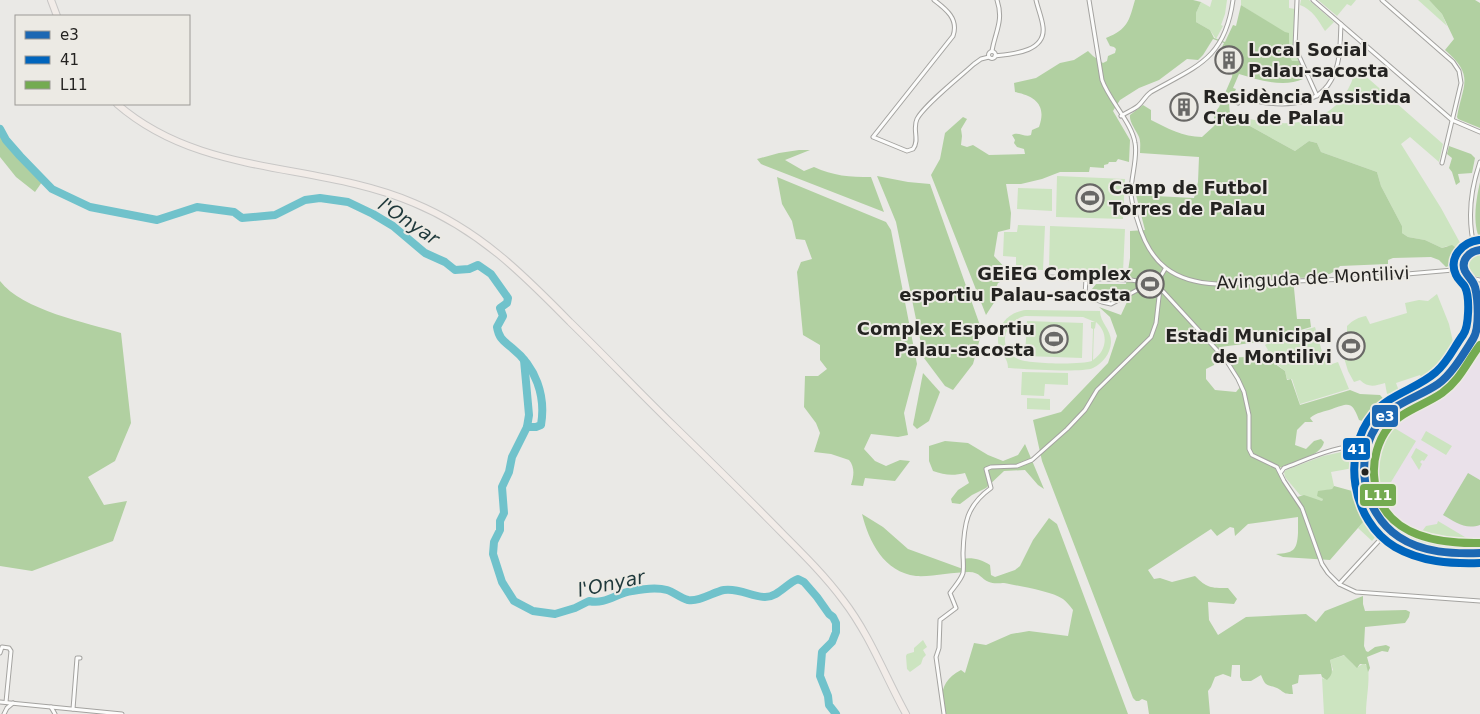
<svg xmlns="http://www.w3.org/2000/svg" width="1480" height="714" font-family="'DejaVu Sans',sans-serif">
  <rect width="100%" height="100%" fill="#eae9e6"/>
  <!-- education -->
  <path fill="#eae1ea" d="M1476 348H1480V546L1456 548 1433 545 1409 537 1388 523 1372 496 1369 484 1370 461 1384 426 1401 409 1429 396 1450 382 1459 372 1470 354Z"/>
  <!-- green -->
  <g fill="#cce4c0" fill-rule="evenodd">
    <path d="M1212 0H1227L1225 14 1221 25 1223 26 1216 39 1210 30 1196 22V13L1201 2 1210 7Z"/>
    <path d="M1241 0H1289V8L1295 9 1293 48 1299 61H1291L1289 55V33H1285L1241 5Z"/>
    <path d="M1301 0H1309L1334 22 1325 31C1318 20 1313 10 1300 5Z"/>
    <path d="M1318 0H1356L1351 6 1347 4 1337 16Z"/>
    <path d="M1418 0H1429L1442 14 1447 26Z"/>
    <path d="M1362 73 1443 144 1439 162 1410 137 1401 144 1441 208 1464 250 1462 256 1457 254 1455 247 1447 246 1442 248 1425 240 1408 237 1402 233V226L1381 186 1377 172 1321 152 1317 143 1309 141 1295 151 1230 115C1266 123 1310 133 1339 102 1346 94 1351 85 1354 75Z"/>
    <path d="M1057 176 1125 179 1123 219 1056 217Z"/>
    <path d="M1018 188 1052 189V211L1017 209Z"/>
    <path d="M1018 225 1045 226 1043 270 1016 269V257L1003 256 1004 232H1017Z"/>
    <path d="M1050 226 1125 229 1123 272 1049 269Z"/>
    <path d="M1480 252V277L1474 276 1468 272 1467 262 1473 254Z"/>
    <path d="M1437 294 1449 324 1455 351 1447 352C1446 362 1441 364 1432 368L1435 378 1423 383 1420 375 1396 383 1399 391 1387 394 1385 383C1375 386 1368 388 1360 380L1354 382 1348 371 1339 341 1347 339V326C1353 320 1359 317 1366 316L1370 324 1407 313 1405 303 1419 300 1428 301Z"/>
    <path d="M1026 310 1100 311C1100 323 1112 330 1111 343 1110 354 1103 363 1093 368 1082 373 1025 369 1008 368 1008 358 1002 356 999 347 994 328 1007 312 1026 310ZM1025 316 1083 317 1095 322H1091V328L1093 329 1092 361C1082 365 1027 364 1018 359 996 348 1004 321 1025 316ZM1096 322C1109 333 1107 351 1093 360L1094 329 1095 328Z"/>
    <path d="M1027 321 1083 323 1082 358 1025 356Z"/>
    <path d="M1315 327 1325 362 1328 361 1329 365 1338 362 1349 389 1300 404 1292 379H1287L1285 371 1272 360 1268 359 1265 353 1268 350 1265 345 1272 340Z"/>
    <path d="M1022 372 1068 373V385L1045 384 1044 396 1021 395Z"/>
    <path d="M1027 398 1050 399V410L1027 409Z"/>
    <path d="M1386 423 1416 441 1388 487 1369 476C1368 456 1373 438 1386 423Z"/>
    <path d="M1426 431 1452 446 1446 455 1421 440Z"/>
    <path d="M1416 448 1428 455 1424 461 1422 460 1420 462 1422 464 1419 470 1411 457Z"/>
    <path d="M1351 450H1357L1360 453 1359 467 1331 472 1334 486 1332 489 1318 492 1323 499 1322 501 1300 495 1285 477 1284 472 1286 470 1323 456Z"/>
    <path d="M1371 513 1382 529 1372 541 1358 528Z"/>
    <path d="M1438 521 1480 546C1456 549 1433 547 1411 538L1413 533 1423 530 1426 526 1437 524Z"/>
    <path d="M923 640 927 647 923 650 926 655 923 658 921 664 910 672 907 669 906 656 907 654 914 652V648Z"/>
    <path d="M1345 655 1353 664 1358 667 1364 663 1368 667C1370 683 1366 698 1366 714H1324L1322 677 1323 679 1333 670 1330 660Z"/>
  </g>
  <!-- forest -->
  <g fill="#b1d0a1">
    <path d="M1135 0H1193L1201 2 1196 13V22L1210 30 1214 38 1225 42 1233 25 1236 26 1241 5 1285 32 1289 33V55L1292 61H1299L1304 73 1301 74 1303 79C1284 88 1258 80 1239 74L1233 88 1236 89 1229 103 1230 115 1295 151 1309 141 1317 143 1321 152 1377 172 1381 186 1402 226V233L1408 237 1425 240 1442 248 1452 245 1455 247 1457 254 1462 256 1454 264 1446 267 1439 260 1431 257 1393 258 1388 260V264L1340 266C1329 280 1308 277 1293 278L1297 319H1310L1311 327 1259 342 1220 347 1214 365 1206 369V379L1215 390 1236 392 1242 385 1235 370 1226 358 1264 356 1285 371 1287 380 1291 379 1300 405 1350 390 1360 394 1380 395 1389 405C1378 416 1376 425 1359 420 1352 401 1349 403 1332 409 1324 412 1317 412 1310 418L1313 422H1305L1297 430 1295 445 1306 449 1314 441 1321 439 1324 442C1321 457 1290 463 1277 469L1279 475 1294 498 1304 495 1322 501 1323 499 1317 496 1318 491 1332 489 1334 486 1363 494 1371 513 1330 560 1283 557 1276 554C1293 553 1297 551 1298 533 1298 528 1298 522 1298 517L1248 524 1235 536 1234 528 1230 527 1217 536 1211 529 1148 570 1154 579 1160 578 1172 582 1195 576C1207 588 1210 588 1228 588L1237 599 1234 604 1208 602 1209 620 1218 635 1246 617 1306 614 1316 622 1325 611 1363 596V604L1365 611 1406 610 1410 612 1409 617 1405 623 1365 627 1364 646 1366 651 1368 652 1375 647 1386 645 1390 647 1388 652 1382 651 1367 657 1370 668 1368 672 1366 664H1360L1357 668 1344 655 1330 660C1332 669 1334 674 1327 680L1322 677 1321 674 1299 675 1298 683 1292 685 1293 694C1282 694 1285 692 1277 688 1266 684 1266 687 1261 675L1251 681H1242L1240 677V665H1232L1231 677 1223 674 1215 677 1211 687 1208 691 1210 714H1149L1147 701 1142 699 1139 701H1136L1133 698 1042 461 1033 420 1061 412 1108 363 1117 336 1110 317 1099 307 1121 315 1127 302 1119 292 1092 289 1096 284H1126L1130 258V231L1145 230 1136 195 1194 198 1198 182 1199 157 1140 153C1140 148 1141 142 1139 137 1136 130 1129 122 1130 115L1143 105 1151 110V120C1167 128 1183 137 1202 137L1214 126V114L1219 107 1232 77 1234 64 1237 62 1233 50 1221 49 1224 43 1213 39 1203 55 1198 60 1187 59 1159 80 1139 88 1120 100 1113 111 1130 140 1129 162 1118 159 1116 162H1109L1108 164 1104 165V168L1090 167 1089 172H1060L1042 179 1021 184H1006L1011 213 1010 229 998 232 994 256 1008 271 1004 280 998 283 993 295 997 298 986 315 931 175 940 159 945 133 963 117 967 119 961 129 962 136 961 145 967 147 973 145 989 155 1025 154 1024 149 1017 147 1014 143 1015 140 1012 135C1018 131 1025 138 1031 135L1032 130 1039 127C1047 105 1035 96 1015 92L1014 83 1036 78 1060 63 1074 60 1088 51 1093 56 1103 63 1107 61 1108 56 1115 53 1116 49 1114 47 1110 46 1106 38C1128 29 1129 21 1135 0Z"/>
    <path d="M1429 0H1475L1480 3V128L1458 119 1457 117C1463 84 1475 76 1445 50L1454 39 1442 14Z"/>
    <path d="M0 134 10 149 42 182 35 192 16 177 0 157Z"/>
    <path d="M1449 146 1471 154 1475 158 1472 173 1458 174 1460 182 1456 185 1452 172 1449 168 1452 158 1447 154Z"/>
    <path d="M799 150H810L785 160 804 171 814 167C833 176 850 177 871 177L884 212 761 164 757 159 779 153Z"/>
    <path d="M877 176 908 182 930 184 982 331 973 364 953 390 945 386 924 358 896 222Z"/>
    <path d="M777 177 886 222 891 230 917 364 904 413 908 435 898 437 871 434 864 449 875 461 886 466 900 460 910 461 895 481 865 478 863 486 851 485C854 476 855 467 849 460L831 454 814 452 820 433 816 423 804 407 805 376H818L827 369 820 360V345L803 335 797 272 801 262 812 259 805 240 796 239 792 221 782 204Z"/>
    <path d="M1480 182V240C1472 223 1476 200 1480 182Z"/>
    <path d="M0 281C22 310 87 323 121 333L131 423 115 461 88 477 104 505 127 501 113 541 32 571 0 566Z"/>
    <path d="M923 373 940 392 929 421 917 429 913 425Z"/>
    <path d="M945 441 968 443 988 455 1003 461 1018 455 1025 444 1044 489 1038 485 1025 470 1004 471 986 488 972 495 960 504 952 503 951 499 958 490 969 483 965 473C953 476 944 475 933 471L929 461V446Z"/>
    <path d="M1468 473 1480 480V525C1465 530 1455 522 1443 515Z"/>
    <path d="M862 514 883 527 908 549 963 569V559C972 557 982 560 990 565L991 575 995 577 1015 570 1020 566 1033 540 1049 518 1057 524 1128 714H944C939 694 942 680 961 670L965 673 974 643 986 645 1011 634 1029 631 1068 636 1073 610C1070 606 1067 602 1063 599 1051 591 1019 586 1004 583 1000 583 993 584 989 582 981 579 980 572 969 572 952 572 933 577 916 576 884 572 869 542 862 514Z"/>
  </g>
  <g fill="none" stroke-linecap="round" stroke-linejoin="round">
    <!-- river -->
    <g stroke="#70c2cb" stroke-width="8">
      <path d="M0 129 6 140 20 156 52 189 90 207 157 220 197 207 234 212 242 218 275 215 305 200 320 198 348 202 373 214 393 226 425 253 445 262 455 270 469 269 478 265 491 274 508 298 507 303 500 308 503 316 497 327C499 339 504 341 512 348 536 367 546 396 541 425L536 427H527L512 457 509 472 502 487 504 513 500 521V530L494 542 493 554 502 582 514 601 533 611 555 614 575 608 589 601C605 605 617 593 632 591 642 589 657 587 667 590 674 592 680 598 688 600 700 602 713 592 724 590 741 588 751 597 765 597 778 597 787 583 798 579L804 582 817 597 829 614 833 617 836 623V632L832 642 822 652 820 676 828 696 829 705 836 714"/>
      <path d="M524 360 529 415 527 427"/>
    </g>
    <!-- street casing -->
    <g stroke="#a4a3a0" stroke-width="5">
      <g id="street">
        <path d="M934 0C946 9 959 19 953 36L873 137 907 151 913 149C920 140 912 129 917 119 924 105 961 76 974 64L981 59 989 57"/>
        <path d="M1089 0 1102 80C1109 100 1132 123 1135 143 1138 157 1131 177 1131 192 1131 203 1135 212 1138 222 1150 264 1174 282 1217 284L1349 279 1465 269"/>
        <path d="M1297 0 1295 47 1317 96"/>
        <path d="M1313 0 1452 120 1480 132"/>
        <path d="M1382 0 1453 62 1459 71 1461 83 1442 163"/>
        <path d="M992 51C995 32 1004 21 997 0"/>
        <circle cx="992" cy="55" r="3.5"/>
        <path d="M995 56C1012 54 1046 52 1043 27 1042 18 1038 9 1036 0"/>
        <path d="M1238 103 1242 97C1273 107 1320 111 1334 74 1341 59 1340 40 1341 24"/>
        <path d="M1121 116C1127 112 1133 110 1138 106 1143 102 1145 96 1151 92 1197 66 1225 59 1233 0"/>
        <path d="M1475 250C1467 220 1470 191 1480 162"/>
        <path d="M1480 250C1459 251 1459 278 1480 280"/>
        <path d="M1165 269 1161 276 1160 288 1226 360 1238 379 1244 392 1249 415V449L1252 455 1277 467 1284 481 1302 508 1322 564 1328 573 1339 584 1356 592 1480 601"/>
        <path d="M1049 277 1131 280 1150 283"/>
        <path d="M1086 278 1085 296 1102 302 1111 304 1160 278"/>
        <path d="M1472 278C1480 297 1476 318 1473 338"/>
        <path d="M1473 338C1462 351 1458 367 1445 378 1425 397 1396 400 1379 423 1354 458 1359 514 1399 537 1424 551 1451 554 1480 553"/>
        <path d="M1464 353 1480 343"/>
        <path d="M1281 472 1284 468C1308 459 1341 443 1367 446"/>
        <path d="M1339 584 1389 530"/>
        <path d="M0 653 2 647 9 648 11 651 6 702"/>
        <path d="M0 702 122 714"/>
        <path d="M51 707 55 714"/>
        <path d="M73 709 77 658H80"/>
        <path d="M4 714 7 708 13 703"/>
        <path d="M944 714 936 657 939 648 940 620 956 608 950 593C954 587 961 580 963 573 964 567 963 559 963 553 964 524 966 506 991 488L986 469 991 467 1017 466 1032 460 1067 429 1085 410 1097 390 1151 337 1156 323 1160 288"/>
      </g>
    </g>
    <!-- highway casing -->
    <g stroke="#c8c7c6" stroke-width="8">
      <g id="highway">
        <path d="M51 0 57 16"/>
        <path d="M117 104C202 178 316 161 414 203 479 230 522 273 570 322 605 356 638 391 673 425 710 461 748 498 784 535 805 556 826 577 843 600 870 635 885 676 906 714"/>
      </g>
    </g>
    <!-- street -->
    <use href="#street" stroke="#fcfcfb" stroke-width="3"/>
    <!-- highway -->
    <use href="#highway" stroke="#f2ece8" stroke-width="6"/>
    <!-- bus-1 casing -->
    <g stroke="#eceae4" stroke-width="11">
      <path id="bus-1" d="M1480 250C1470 251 1460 260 1465 271 1468 277 1473 280 1475 287 1478 299 1480 328 1473 339 1464 353 1452 374 1438 384 1419 397 1396 402 1381 420 1352 455 1362 513 1399 537 1423 553 1453 554 1480 553"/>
    </g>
    <!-- bus-2 casing -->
    <g stroke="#eceae4" stroke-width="11">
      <path id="bus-2" d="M1479 240C1462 242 1448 258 1456 275 1458 280 1463 283 1465 287 1470 297 1469 327 1463 335 1454 347 1448 362 1436 372 1417 389 1391 393 1373 414 1341 453 1351 521 1395 547 1421 562 1451 564 1480 563"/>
    </g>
    <!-- bus-3 casing -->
    <g stroke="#eceae4" stroke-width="11">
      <path id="bus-3" d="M1480 543C1432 544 1377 533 1374 475 1373 459 1378 441 1388 428 1401 411 1425 405 1442 393 1460 380 1467 362 1480 345"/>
    </g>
    <!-- bus-1 -->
    <use href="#bus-1" stroke="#1d68b3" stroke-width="8"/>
    <!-- bus-2 -->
    <use href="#bus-2" stroke="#0065bd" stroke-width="8"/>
    <!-- bus-3 -->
    <use href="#bus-3" stroke="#74ab51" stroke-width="8"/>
  </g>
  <!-- icons -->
  <defs>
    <g id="building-ring" transform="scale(1.4375)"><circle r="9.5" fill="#eceae4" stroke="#696866" stroke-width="1.5"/><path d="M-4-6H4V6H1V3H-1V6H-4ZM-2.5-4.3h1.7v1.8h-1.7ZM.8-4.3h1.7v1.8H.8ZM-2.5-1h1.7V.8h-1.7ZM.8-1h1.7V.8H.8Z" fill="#696866"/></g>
    <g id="stadium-ring" transform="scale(1.4375)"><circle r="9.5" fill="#eceae4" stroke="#696866" stroke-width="1.5"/><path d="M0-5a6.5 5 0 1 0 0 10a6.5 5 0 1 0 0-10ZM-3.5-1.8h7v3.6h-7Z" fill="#696866"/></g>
  </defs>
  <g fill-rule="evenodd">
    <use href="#building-ring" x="1229" y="60"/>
    <use href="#building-ring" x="1184" y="107"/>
    <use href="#stadium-ring" x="1090" y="198"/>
    <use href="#stadium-ring" x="1150" y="284"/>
    <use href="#stadium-ring" x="1054" y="339"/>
    <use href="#stadium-ring" x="1351" y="346"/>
  </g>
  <!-- markers -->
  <circle fill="#242321" stroke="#eceae4" stroke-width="2" cx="1365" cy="472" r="4.5"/>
  <g text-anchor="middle" stroke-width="4" stroke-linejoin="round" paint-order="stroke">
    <!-- poi labels -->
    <g font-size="18" font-weight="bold" fill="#242321" stroke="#eceae4" text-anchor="start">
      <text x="1248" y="56">Local Social<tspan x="1248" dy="21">Palau-sacosta</tspan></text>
      <text x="1203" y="103">Residència Assistida<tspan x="1203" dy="21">Creu de Palau</tspan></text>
      <text x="1109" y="194">Camp de Futbol<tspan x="1109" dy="21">Torres de Palau</tspan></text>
      <text x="1131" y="280" text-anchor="end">GEiEG Complex<tspan x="1131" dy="21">esportiu Palau-sacosta</tspan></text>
      <text x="1035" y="335" text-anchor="end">Complex Esportiu<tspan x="1035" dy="21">Palau-sacosta</tspan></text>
      <text x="1332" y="342" text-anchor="end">Estadi Municipal<tspan x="1332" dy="21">de Montilivi</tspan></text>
    </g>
    <!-- street labels -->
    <g font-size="18" fill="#242321" stroke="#eceae4">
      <text transform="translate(1313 278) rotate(-3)" y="6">Avinguda de Montilivi</text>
    </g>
    <!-- water labels -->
    <g font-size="19" font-style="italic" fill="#1e383b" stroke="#eceae4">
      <text transform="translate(409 221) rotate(34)" y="7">l'Onyar</text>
      <text transform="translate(611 583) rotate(-12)" y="7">l'Onyar</text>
    </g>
  </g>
  <g stroke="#eceae4" stroke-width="2">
    <rect x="1371" y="404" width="28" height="24" rx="5" fill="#1d68b3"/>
    <rect x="1342" y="437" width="29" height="24" rx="5" fill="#0065bd"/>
    <rect x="1359" y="483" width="38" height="24" rx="5" fill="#74ab51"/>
  </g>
  <g font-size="14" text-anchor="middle" font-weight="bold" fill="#fff">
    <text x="1385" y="421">e3</text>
    <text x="1357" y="454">41</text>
    <text x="1378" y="500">L11</text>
  </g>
  <!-- legend -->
  <rect x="15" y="15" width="175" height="90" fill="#eceae4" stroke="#9c9a96"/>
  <rect x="25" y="31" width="25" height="8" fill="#1d68b3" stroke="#9c9a96"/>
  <text x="60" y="40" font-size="15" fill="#242321">e3</text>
  <rect x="25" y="56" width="25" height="8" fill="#0065bd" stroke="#9c9a96"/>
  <text x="60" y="65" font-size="15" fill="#242321">41</text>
  <rect x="25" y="81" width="25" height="8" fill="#74ab51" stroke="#9c9a96"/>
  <text x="60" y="90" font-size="15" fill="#242321">L11</text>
</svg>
